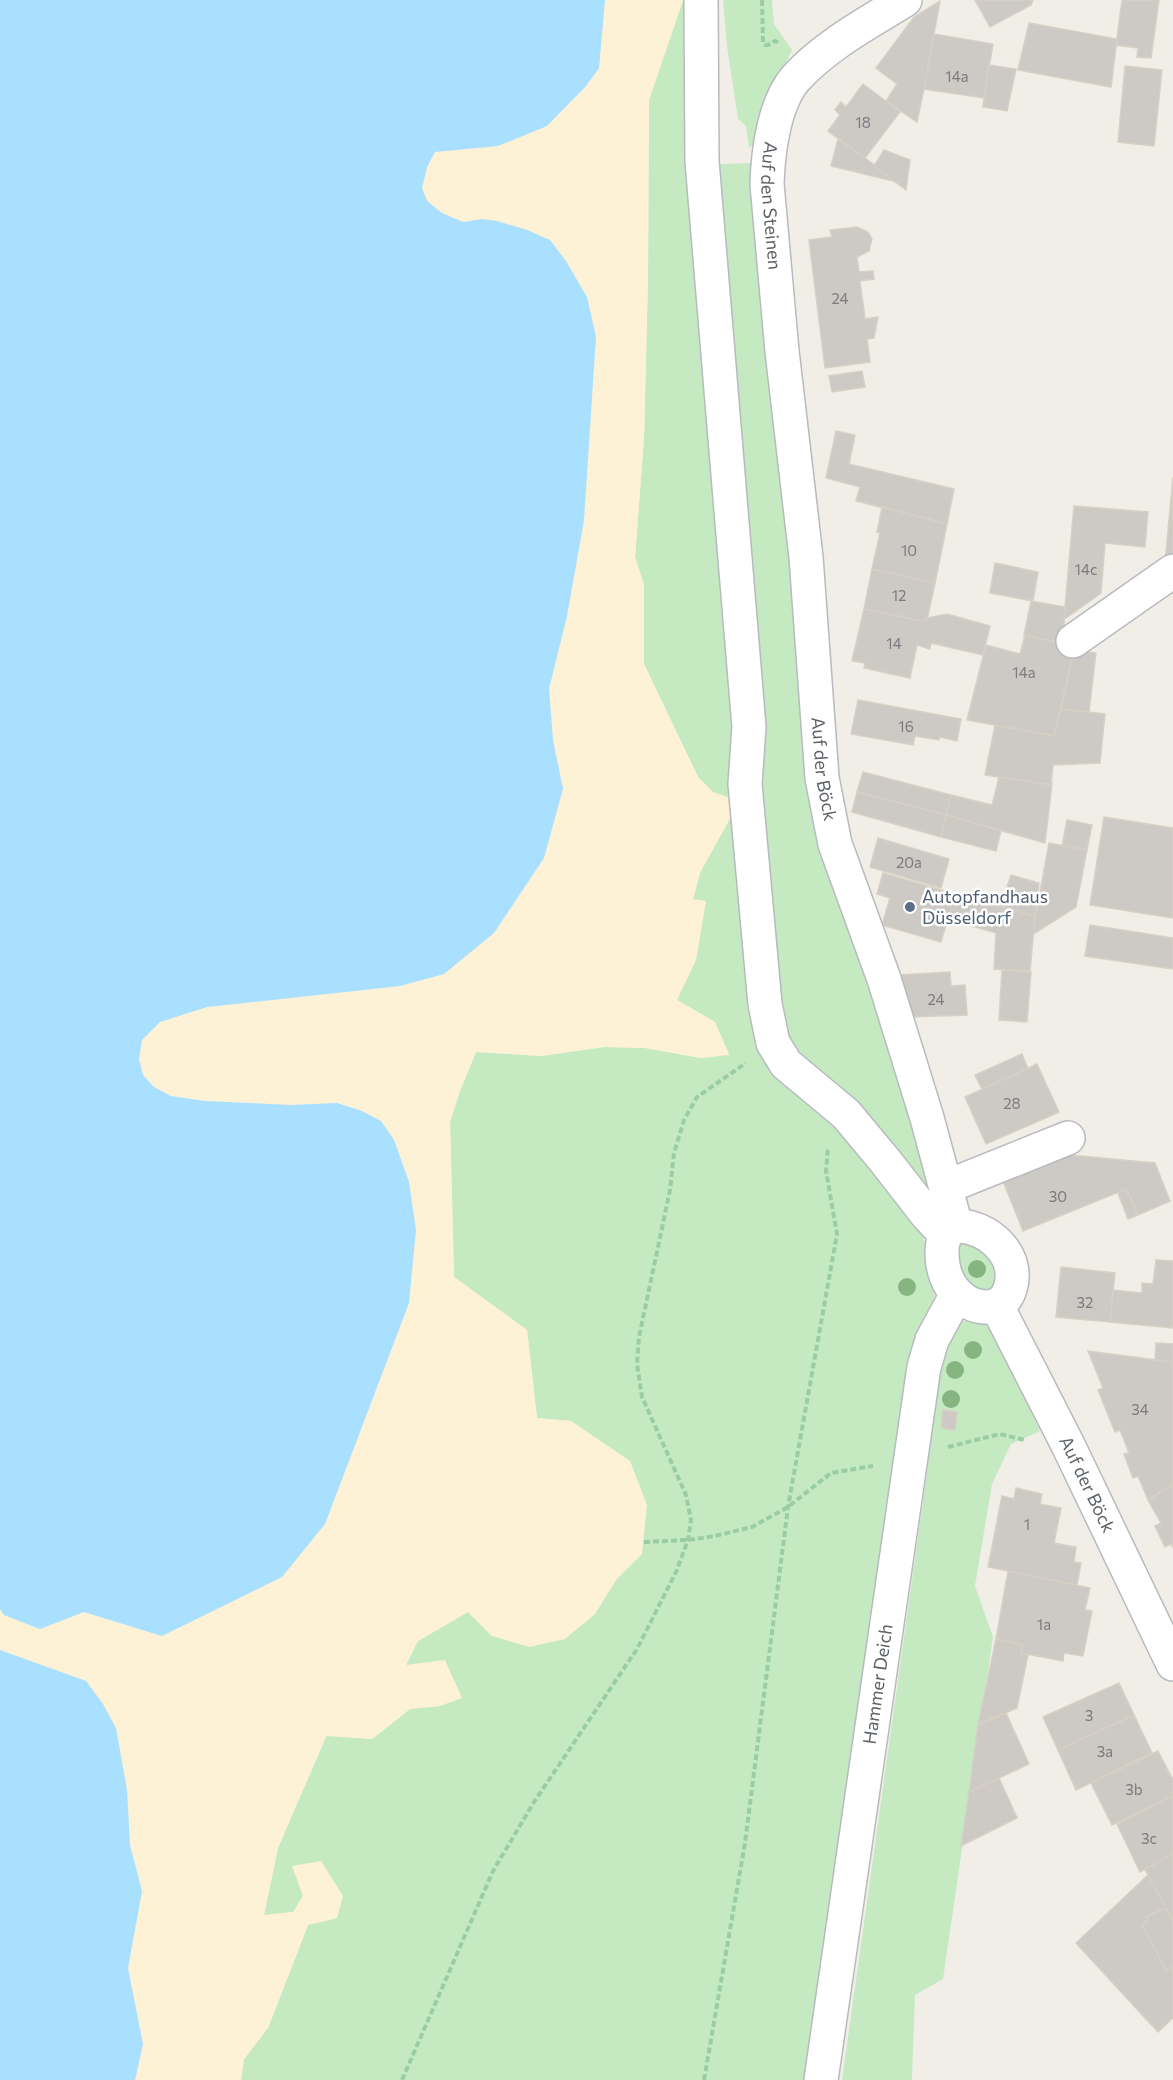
<svg xmlns="http://www.w3.org/2000/svg" width="1173" height="2080" font-family="Commissioner,sans-serif">
  <rect width="100%" height="100%" fill="#f1eee7"/>
  <!-- green -->
  <g fill="#c5eac2">
    <path d="M683 0H692L759 1053 769 1071 831 1116 921 1224 936 1303 927 1326 912 1344 805 2080H241L244 2059 268 2028 308 1925 337 1918 293 1866 303 1895 294 1912 264 1915 278 1848 327 1735 372 1739 410 1709 440 1706 406 1665 418 1641 468 1612 492 1636 595 1614 617 1579 642 1554 571 1421 537 1418 527 1330 454 1277 450 1121 460 1091 476 1052 541 1056 604 1047 645 1048 701 1058 729 1054 715 1022 677 1000 683 986 706 902 693 900 700 872 733 813 698 777 644 664V585L635 557 644 438 648 278 649 100Z"/>
    <path d="M723 0H772L774 24 792 50 777 82 756 146 749 147 746 126 738 119 727 46Z"/>
    <path d="M752 163 810 748 923 1161 931 1189 930 1197 809 1072 777 1020 711 167 721 164Z"/>
    <path d="M970 1238 998 1264 996 1293 972 1288 957 1270 958 1241Z"/>
    <path d="M974 1320 986 1322 1001 1347 1040 1431 1011 1444 992 1484 975 1586 993 1637 943 1979 915 1995 912 2080H842L928 1466 941 1348 953 1324 962 1321Z"/>
  </g>
  <!-- sand -->
  <path fill="#fdf1d6" d="M605 0H683L649 100 648 278 644 438 635 557 644 585V664L698 777 713 792 736 800 733 813 700 873 693 899 706 901 696 960 677 1000 715 1022 729 1055 701 1058 645 1048 604 1047 541 1056 476 1052 460 1091 450 1122 454 1277 527 1330 537 1418 571 1421 630 1461 647 1505 642 1554 616 1579 595 1614 565 1639 529 1647 492 1636 468 1612 418 1641 406 1665 445 1660 462 1698 440 1706 410 1709 372 1739 326 1736 278 1848 264 1915 293 1912 303 1896 292 1866 321 1861 343 1896 337 1918 308 1925 268 2028 244 2059 241 2080H135L143 2044 128 1968 142 1891 130 1845 127 1790 86 1681 0 1650V1609L4 1615 40 1629 84 1612 162 1636 282 1577 325 1524 409 1303V1182L394 1140 381 1121 337 1103 291 1105 205 1101 171 1097 154 1087 143 1075 139 1059 142 1040 160 1022 207 1007 400 986 444 974 563 789 553 740 549 689 567 616 584 520 589 426 482 219C477 220 469 223 463 222 449 221 423 203 422 188 422 175 429 162 435 152L498 146 547 126 586 86 599 68Z"/>
  <!-- water -->
  <g fill="#a9e0ff">
    <path d="M0 0H605L599 68 586 86 547 126 498 146 435 152 427 167 422 188 427 201 442 213 463 222 482 219 497 221 527 230 550 240 566 261 587 297 596 337 584 520 567 616 549 689 553 740 563 789 544 858 494 933 444 974 400 986 207 1007 160 1022 142 1040 139 1059 143 1075 154 1087 171 1096 205 1101 291 1105 337 1103 362 1111 381 1121 394 1140 409 1182 416 1230 409 1303 325 1524 282 1577 162 1636 84 1612 40 1629 4 1615 0 1609Z"/>
    <path d="M0 1650 86 1681 103 1704 116 1728 127 1790 130 1845 142 1891 128 1968 143 2044 135 2080H0Z"/>
  </g>
  <!-- building -->
  <g fill="#cdc9c4" stroke="#d7d0c4" stroke-width="1.5">
    <path d="M975 0H1033L1031 5 990 27Z"/>
    <path d="M1122 0H1159L1151 58 1137 57 1138 48 1116 45Z"/>
    <path d="M940 1 924 89 917 122 886 101 897 84 876 68 914 17Z"/>
    <path d="M1029 23 1117 39 1111 87 1018 70Z"/>
    <path d="M934 34 993 44 984 98 924 89Z"/>
    <path d="M989 65 1016 69 1007 111 983 107Z"/>
    <path d="M1125 66 1162 70 1154 146 1118 142Z"/>
    <path d="M863 84 900 112 865 158 828 131 840 115 835 110 841 102 846 107Z"/>
    <path d="M838 139 865 158 897 182 831 166Z"/>
    <path d="M884 150 910 160 906 190 874 166Z"/>
    <path d="M857 227 868 232 872 239 869 251 857 257 859 272 873 271 874 279 860 281 865 319 878 317 874 338 867 339 870 362 825 368 809 240 832 237 830 230Z"/>
    <path d="M862 371 865 387 832 392 829 376Z"/>
    <path d="M836 431 855 435 849 464 954 489 947 524 856 501 860 487 826 478Z"/>
    <path d="M1173 477V555L1165 563Z"/>
    <path d="M1074 506 1148 512 1145 547 1105 543 1101 593 1066 618H1064Z"/>
    <path d="M882 507 947 524 935 583 872 569 880 533 877 532Z"/>
    <path d="M995 563 1038 572 1033 601 990 593Z"/>
    <path d="M872 569 935 583 927 620 922 621 864 609Z"/>
    <path d="M1031 601 1065 607 1063 644 1024 635Z"/>
    <path d="M864 609 922 621 927 620 928 618 947 614 990 626 983 655 931 643 930 649 917 645 910 678 864 668 865 663 852 661Z"/>
    <path d="M1025 635 1063 644 1074 651 1054 736 967 720 986 645 1020 654Z"/>
    <path d="M1074 651 1096 653 1089 712 1061 709Z"/>
    <path d="M858 700 961 719 957 741 940 737 939 740 915 736 913 745 851 734Z"/>
    <path d="M1061 709 1105 714 1100 763 1053 765 1051 785 985 775 995 725 1054 736Z"/>
    <path d="M863 772 951 795 946 815 857 792Z"/>
    <path d="M999 777 1051 785 1052 784 1045 843 946 815 951 795 992 805Z"/>
    <path d="M857 792 946 815 941 837 852 812Z"/>
    <path d="M946 815 1001 831 996 851 941 837Z"/>
    <path d="M1104 817 1173 828V918L1090 905Z"/>
    <path d="M1067 820 1092 825 1087 850 1062 846Z"/>
    <path d="M878 838 949 859 941 888 870 867Z"/>
    <path d="M1049 843 1087 850 1076 907 1032 935Z"/>
    <path d="M883 873 955 894 941 942 882 925 890 898 877 894Z"/>
    <path d="M1011 875 1039 883 1035 916 1001 906Z"/>
    <path d="M955 894 1035 916 1030 971 994 969 996 933 958 922 950 912Z"/>
    <path d="M1090 925 1173 938V969L1085 956Z"/>
    <path d="M1002 970 1031 972 1027 1022 999 1020Z"/>
    <path d="M950 972 951 986 965 985 967 1015 910 1017 898 975Z"/>
    <path d="M1022 1054 1028 1069 982 1089 975 1075Z"/>
    <path d="M1037 1064 1059 1112 986 1144 965 1097Z"/>
    <path d="M1070 1155 1155 1163 1170 1201 1138 1215 1126 1189 1023 1231 1003 1181Z"/>
    <path d="M1126 1189 1138 1215 1128 1219 1118 1193Z"/>
    <path d="M1156 1260 1173 1261V1328L1110 1322 1113 1290 1142 1293V1283L1153 1284Z"/>
    <path d="M1061 1267 1115 1273 1110 1322 1056 1317Z"/>
    <path d="M1156 1343 1173 1344V1367L1171 1362 1155 1360Z"/>
    <path d="M1088 1351 1171 1362 1173 1367V1484L1148 1500 1138 1476 1133 1478 1124 1454 1129 1453 1120 1430 1115 1432 1098 1390 1103 1388Z"/>
    <path d="M943 1410 957 1412 955 1430 941 1428Z"/>
    <path d="M1173 1484V1548L1171 1544 1165 1547 1155 1526 1161 1523 1148 1500Z"/>
    <path d="M1016 1488 1042 1494 1040 1504 1061 1508 1054 1543 1076 1547 1074 1562 1081 1563 1077 1585 988 1567 1002 1496 1014 1499Z"/>
    <path d="M1008 1571 1090 1588 1085 1610 1092 1611 1083 1656 1064 1653 1063 1661 1021 1653 1023 1645 996 1639Z"/>
    <path d="M996 1639 1023 1645 1021 1653 1028 1655 1017 1708 978 1725Z"/>
    <path d="M1119 1683 1134 1715 1058 1750 1043 1717Z"/>
    <path d="M1006 1713 1029 1764 969 1792 978 1725Z"/>
    <path d="M1134 1715 1152 1753 1076 1790 1058 1750Z"/>
    <path d="M1158 1751 1173 1780V1796L1112 1825 1091 1783Z"/>
    <path d="M999 1778 1017 1818 961 1846 969 1792Z"/>
    <path d="M1173 1796V1854L1140 1872 1117 1824Z"/>
    <path d="M1173 1854V1922L1145 1869Z"/>
    <path d="M1148 1875 1166 1908 1146 1917 1148 1920 1142 1925 1167 1971 1173 1965V2018L1158 2032 1076 1943Z"/>
    <path d="M1166 1908 1173 1922V1965L1167 1971 1142 1925 1148 1920 1146 1917Z"/>
  </g>
  <g fill="none" stroke-linecap="round" stroke-linejoin="round">
    <!-- minor casing -->
    <g stroke="#b7babe" stroke-width="36">
      <g id="minor">
        <path d="M701 0 702 161 749 727 745 784 765 1004 773 1043 786 1064 846 1114 886 1162 928 1216 945 1234"/>
        <path id="s1" d="M905 0C868 23 826 45 796 78 774 103 768 152 767 184L782 351 806 557 822 778 835 844 884 979 927 1118 956 1226"/>
        <path d="M1073 641 1173 571"/>
        <path d="M946 1187 1068 1138"/>
        <path d="M956 1226C987 1225 1021 1255 1010 1289 1002 1314 974 1310 958 1295 947 1284 942 1268 942 1253 942 1240 945 1232 956 1226Z"/>
        <path id="s2" d="M997 1306 1068 1445 1173 1664"/>
        <path id="s3" d="M821 2080 924 1367 932 1340 957 1294"/>
      </g>
    </g>
    <!-- path -->
    <g stroke="#9acca5" stroke-width="4" stroke-dasharray="6 3" stroke-linecap="butt">
      <path d="M762 0 763 42 765 45H768L775 41 780 43"/>
      <path d="M948 1447 1000 1434 1025 1440"/>
      <path d="M644 1542 688 1540 715 1536 752 1527 788 1507 831 1473 873 1466"/>
      <path d="M402 2080 493 1871 534 1802 637 1649 676 1572 688 1540 691 1520 686 1495 642 1397 637 1364 639 1337 670 1190 674 1153 684 1120 697 1097 746 1063"/>
      <path d="M704 2080 745 1843 788 1507 837 1234 826 1171 828 1147"/>
    </g>
    <!-- minor -->
    <use href="#minor" stroke="#fff" stroke-width="33"/>
  </g>
  <!-- trees -->
  <g fill="#87b582">
    <circle cx="977" cy="1269" r="9"/>
    <circle cx="907" cy="1287" r="9"/>
    <circle cx="973" cy="1350" r="9"/>
    <circle cx="955" cy="1370" r="9"/>
    <circle cx="951" cy="1399" r="9"/>
  </g>
  <!-- markers -->
  <circle fill="#5c6f8a" stroke="#fff" stroke-width="2" cx="910" cy="907" r="6"/>
  <g text-anchor="middle" stroke-width="5" stroke-linejoin="round" paint-order="stroke">
    <!-- number labels -->
    <g font-size="15" fill="#7a7c7f">
      <text x="957" y="82">14a</text>
      <text x="863" y="128">18</text>
      <text x="840" y="304">24</text>
      <text x="909" y="556">10</text>
      <text x="1086" y="575">14c</text>
      <text x="899" y="601">12</text>
      <text x="894" y="649">14</text>
      <text x="1024" y="678">14a</text>
      <text x="906" y="732">16</text>
      <text x="909" y="868">20a</text>
      <text x="936" y="1005">24</text>
      <text x="1012" y="1109">28</text>
      <text x="1058" y="1202">30</text>
      <text x="1085" y="1308">32</text>
      <text x="1140" y="1415">34</text>
      <text x="1027" y="1530">1</text>
      <text x="1044" y="1630">1a</text>
      <text x="1089" y="1721">3</text>
      <text x="1105" y="1757">3a</text>
      <text x="1134" y="1795">3b</text>
      <text x="1149" y="1844">3c</text>
    </g>
    <!-- street labels -->
    <g font-size="18" fill="#5e6368" stroke="#fff">
      <text dy="6" stroke="none"><textPath href="#s1" startOffset="268">Auf den Steinen</textPath></text>
      <text dy="6" stroke="none"><textPath href="#s1" startOffset="834">Auf der Böck</textPath></text>
      <text dy="6" stroke="none"><textPath href="#s2" startOffset="200">Auf der Böck</textPath></text>
      <text dy="6" stroke="none"><textPath href="#s3" startOffset="400">Hammer Deich</textPath></text>
    </g>
    <!-- service labels -->
    <g font-size="18" fill="#4e5e75" stroke="#fff" text-anchor="start">
      <text x="922" y="903">Autopfandhaus<tspan x="922" dy="21">Düsseldorf</tspan></text>
    </g>
  </g>
</svg>
